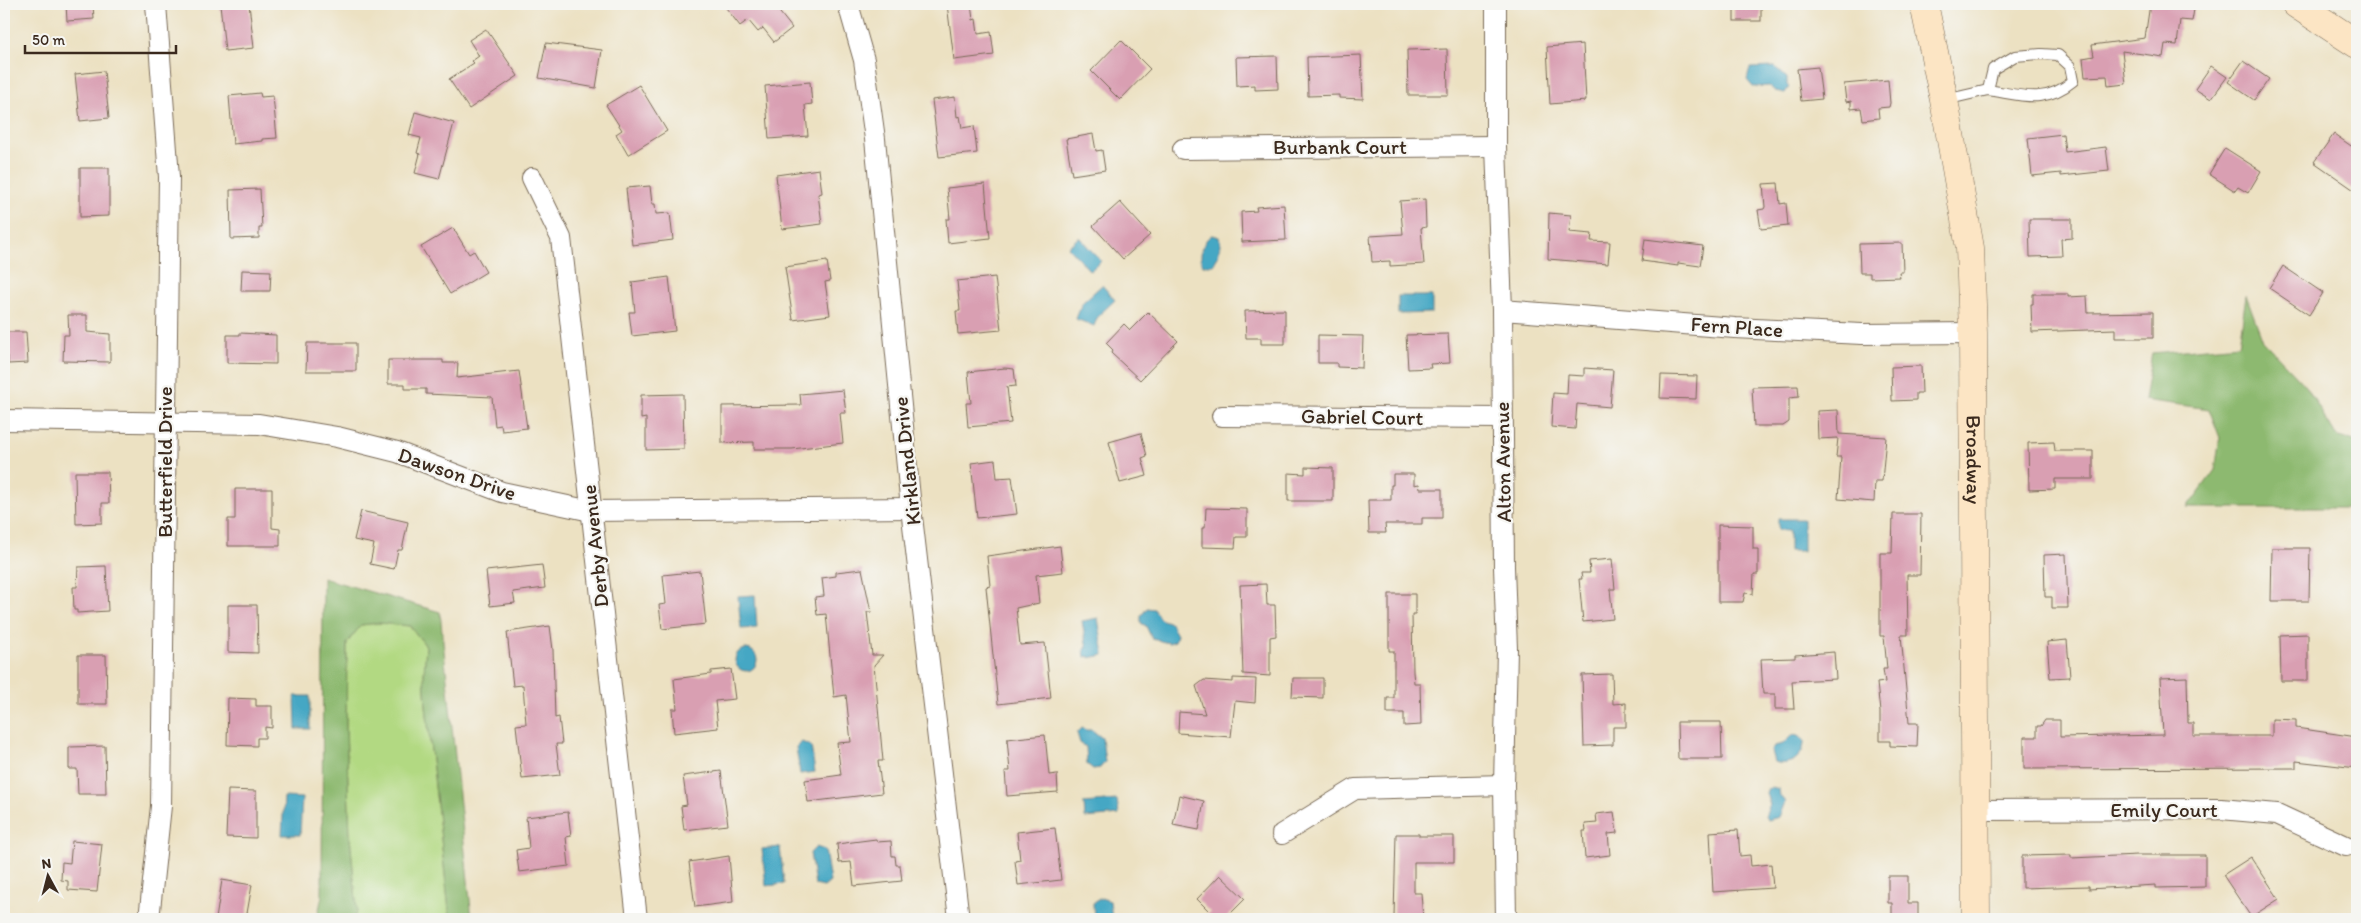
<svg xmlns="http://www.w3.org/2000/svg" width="2361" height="923" font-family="Itim,sans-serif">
  <rect width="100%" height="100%" fill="#f6f6f2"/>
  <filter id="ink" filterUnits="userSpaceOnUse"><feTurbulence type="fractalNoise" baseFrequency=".02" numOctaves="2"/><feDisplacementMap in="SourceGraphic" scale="10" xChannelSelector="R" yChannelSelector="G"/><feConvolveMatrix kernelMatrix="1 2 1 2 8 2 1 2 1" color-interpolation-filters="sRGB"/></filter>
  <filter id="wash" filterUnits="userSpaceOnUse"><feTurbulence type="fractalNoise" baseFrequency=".0096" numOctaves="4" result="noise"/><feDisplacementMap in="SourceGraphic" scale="20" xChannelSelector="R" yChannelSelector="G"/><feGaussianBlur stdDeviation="1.12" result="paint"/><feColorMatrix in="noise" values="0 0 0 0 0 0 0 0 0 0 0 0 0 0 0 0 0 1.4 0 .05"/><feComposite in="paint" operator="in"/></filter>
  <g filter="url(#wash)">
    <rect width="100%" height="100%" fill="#ece1c2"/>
    <!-- green -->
    <path fill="#b2d982" stroke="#768250" d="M379 623 410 626 426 646 424 674 426 706 450 919H353L357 911 350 837 346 728 347 643 361 625Z"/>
    <!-- forest -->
    <g fill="#8db970" stroke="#647247">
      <path d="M2246 295 2263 341 2306 386 2336 436 2357 442V512L2355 508H2187L2215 470 2220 438 2209 409 2144 400 2152 353 2239 345Z"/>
      <path d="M323 578 440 612 472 919H450L426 706 424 674 426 646 410 626 379 623 361 625 347 643 346 728 350 837 357 911 353 919H317L322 896Z"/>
    </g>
    <!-- water -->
    <g fill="#44a7c4" stroke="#406871">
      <path d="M1775 67 1787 78V85L1789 87 1785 93 1775 91 1769 86 1753 87 1747 80 1750 68Z"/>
      <path d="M1212 235 1219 237C1222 245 1218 258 1213 265H1203C1198 257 1203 239 1212 235Z"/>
      <path d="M1079 237 1101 261 1090 271 1068 247Z"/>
      <path d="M1102 285 1115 300 1098 316 1094 326 1076 319 1082 303Z"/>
      <path d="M1398 296H1432V313L1398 314Z"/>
      <path d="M1778 519H1803V551H1789V530H1778Z"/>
      <path d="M755 595 757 628 741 629 738 596Z"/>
      <path d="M1147 608 1154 609 1160 619 1171 623 1177 635 1175 641 1169 643 1152 639 1146 626 1141 623V616Z"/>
      <path d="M1098 618 1104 655 1089 658V656L1085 657 1084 649 1087 648 1082 621Z"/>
      <circle cx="746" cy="660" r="11"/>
      <path d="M295 696H310V729H296Z"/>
      <path d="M1082 728 1086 730H1092L1102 738 1105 762 1100 768 1093 769 1087 764 1086 747 1080 743 1077 733Z"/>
      <path d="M1792 735 1798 736 1804 740C1805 757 1790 767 1774 762L1771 751 1774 746 1783 744Z"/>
      <path d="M802 742 811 746 815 772 800 774 796 747Z"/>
      <path d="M1772 787 1779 789 1780 796 1785 802 1779 817 1768 820 1765 817 1770 804 1766 794 1768 789Z"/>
      <path d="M284 797 302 798 300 835H282Z"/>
      <path d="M1117 800 1119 815 1085 818 1084 803Z"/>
      <path d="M780 847 784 884 766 886 762 849Z"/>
      <path d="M816 847 825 850 830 882 824 887 815 885 810 853Z"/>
      <path d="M1101 898 1110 901 1112 919H1094L1093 903Z"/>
    </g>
    <g id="blocks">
      <!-- building -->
      <g fill="#d99fb2">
        <path d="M66 4H93L94 19 67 21Z"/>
        <path d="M220 4H249L254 48 225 51Z"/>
        <path d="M723 4H773L792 28 774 42 763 28 758 32 748 20 740 26Z"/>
        <path d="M947 4H971L973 20 976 19 978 34 991 32 994 55 954 60Z"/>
        <rect x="1734" y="4" width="27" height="17"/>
        <path d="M2150 4H2195L2192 21 2180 20 2177 45 2165 44 2163 57 2122 51 2126 84 2108 86 2107 76 2085 77 2083 58 2094 56 2092 45 2145 38Z"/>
        <path d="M486 29 518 76 469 109 449 79 474 63 472 61 479 56 469 40Z"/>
        <path d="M1121 40 1150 69 1120 100 1091 71Z"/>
        <path d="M546 43 602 50 596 88 539 78Z"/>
        <path d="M1583 44 1586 101 1550 104 1547 47Z"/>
        <path d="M1447 49 1448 95H1408L1407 50Z"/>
        <path d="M1361 55 1363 99 1339 98V95L1308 96 1307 57Z"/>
        <path d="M1277 56 1278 89 1255 90V85L1237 86 1236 57Z"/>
        <path d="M2243 61 2269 79 2254 100 2228 82Z"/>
        <path d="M2211 66 2227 77 2211 99 2195 89Z"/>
        <path d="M1818 67 1822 99 1801 101 1797 69Z"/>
        <path d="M104 71 109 118 80 121 75 74Z"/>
        <path d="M1888 80 1890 103 1889 107 1878 108 1879 118 1863 120 1861 108 1851 109V101L1846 102 1844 84Z"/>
        <path d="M810 82 812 104 805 105 808 136 769 139 765 86Z"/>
        <path d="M639 85 667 131 628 155 616 134 622 130 606 105Z"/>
        <path d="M260 93 261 97 273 96 277 138 262 139V141L233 144 229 96Z"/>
        <path d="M955 97 957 117 960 116 962 128 974 126 977 153 939 157 932 100Z"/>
        <path d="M415 112 454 123 439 179 415 173 420 154 417 153 421 138 409 135Z"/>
        <path d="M1093 134 1096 151 1102 150 1105 170 1072 175 1066 139Z"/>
        <path d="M2063 134 2065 152 2106 147 2109 171 2061 176V173L2032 176 2028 138Z"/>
        <path d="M2334 134 2357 150V192L2314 162Z"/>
        <path d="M2225 148 2261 171 2248 193 2238 187 2235 191 2209 174Z"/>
        <path d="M80 168H109V216L80 217Z"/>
        <path d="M819 169 822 193 818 194 822 224 782 229 776 175Z"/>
        <path d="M1778 183 1780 204 1786 203 1788 226 1761 229 1758 210 1764 209 1765 207 1763 184Z"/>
        <path d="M985 184 990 238 948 243 946 219H950L947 188Z"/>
        <path d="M650 186 652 204H655L656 214 670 213 673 240 632 245 626 188Z"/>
        <path d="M260 189 262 228H259V238L231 239 230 190Z"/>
        <path d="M1425 199 1426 227 1421 228 1424 264 1390 266V261L1372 262 1370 236 1403 234 1400 201Z"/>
        <path d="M1120 202 1150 235 1123 259 1093 226Z"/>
        <path d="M1284 205 1286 240 1242 242 1241 212 1257 211 1256 207Z"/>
        <path d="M1549 213 1571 215 1569 232 1592 234 1591 241 1610 242 1608 264 1548 259Z"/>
        <path d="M2029 219H2072V238L2061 239 2062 256 2030 257Z"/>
        <path d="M453 228 469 254 474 251 486 272 450 294 421 247Z"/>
        <path d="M1645 239 1703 246 1700 266 1678 263V266L1642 261Z"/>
        <path d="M1902 243 1903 272H1899L1900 277 1870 278V273H1860L1859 244Z"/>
        <path d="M827 261 830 281 825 282 830 315 793 320 785 267Z"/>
        <path d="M2283 266 2323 293 2309 315 2269 288Z"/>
        <path d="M242 270 271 271 270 291H241Z"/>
        <path d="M669 277 675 331 632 336 629 312H635L632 282Z"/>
        <path d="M995 277 1001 330 958 334 956 311H960L957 281Z"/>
        <path d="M2033 294H2068V297L2087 296 2088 313 2153 312V338H2115V329L2032 332 2031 304H2033Z"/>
        <path d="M1285 310V344H1261V338H1246L1245 311Z"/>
        <path d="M1148 312 1178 341 1140 380 1111 353 1113 350 1106 343 1124 324 1130 330Z"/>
        <path d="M68 315H87V332L110 334V362L63 361 64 335H69Z"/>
        <path d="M4 332H26L28 363 8 364V356L4 357Z"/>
        <path d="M240 333 276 335V364L227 363V335H240Z"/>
        <path d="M1448 334 1450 363 1430 364 1431 368 1408 369 1406 335Z"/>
        <path d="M1318 335 1363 336 1362 368 1337 367V363H1318Z"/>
        <path d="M307 343H356V371H306Z"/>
        <path d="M388 360H443V363H458L457 378 519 371 527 428 502 431 501 425 495 426 492 397 426 394V389H405V384H388Z"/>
        <path d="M1921 366 1922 393H1916V400L1892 401 1891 367Z"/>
        <path d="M1005 368 1014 369 1016 386 1007 387 1011 423 968 427 966 403H971L968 372Z"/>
        <path d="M1584 368 1613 370 1610 407 1577 404 1575 429 1551 427 1553 393 1567 394 1568 375 1584 376Z"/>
        <path d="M1661 375 1697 376 1696 399 1660 398Z"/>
        <path d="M1798 386 1799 397 1789 398V422L1783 426H1754L1752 387Z"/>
        <path d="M843 390 846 413H840L843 443 792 449H754V442L722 443V406L801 405 800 394Z"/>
        <path d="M683 394 684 449 646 450V418L641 419V395Z"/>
        <path d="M1838 410 1839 434 1886 437 1882 481H1875L1874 502 1838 499 1841 457H1836L1838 438 1818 439 1817 411Z"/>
        <path d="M1141 433 1147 456 1142 458 1147 476 1120 483 1109 442Z"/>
        <path d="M2054 442 2055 451H2093V479H2055V489L2029 490 2028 443Z"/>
        <path d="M995 460 997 478 1012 477 1017 514 977 518 971 463Z"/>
        <path d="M1305 467 1333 468V501H1288V473L1305 474Z"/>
        <path d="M75 472H108L109 503H102V523L76 524Z"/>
        <path d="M1393 474H1414V485L1419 484 1420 489H1442V518H1422V524H1385L1386 533H1369L1368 500H1391V485H1393Z"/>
        <path d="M235 489H272V528L280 529V546H228V519H235Z"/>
        <path d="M1206 508 1247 509V537H1236L1235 548 1202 547V528H1205Z"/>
        <path d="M361 511 408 522 402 550H398L394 569 370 564 374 544 354 540Z"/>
        <path d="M1893 514H1921L1920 575H1907L1908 635H1901L1909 723H1918L1917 747 1890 746V741H1880V712L1877 683 1885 682 1883 669H1887L1884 636H1880V553H1892Z"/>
        <path d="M1718 525 1753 526V549H1758V574H1754L1753 594 1745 593 1743 602H1718Z"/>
        <path d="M1060 546 1063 572 1036 575 1039 603 1016 608 1020 645 1045 643 1051 698 998 704 986 587 990 586 987 556Z"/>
        <path d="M2272 548H2310L2309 601H2271Z"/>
        <path d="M2066 554 2068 608H2052V597H2045L2044 555Z"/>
        <path d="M1612 559 1615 589H1610L1613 619 1583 622 1579 579H1582L1581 573H1590L1589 561Z"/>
        <path d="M542 565 545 588 513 592 515 603 490 606 486 571Z"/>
        <path d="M106 566 108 611 77 613V610H74L73 587H77L78 567Z"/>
        <path d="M862 569 871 612H867L872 655H883L874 665 883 761H878L882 793 808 802 805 780 841 775 837 743 851 742 846 695 834 697 826 614 817 615 815 597 824 596 822 578 836 576V572Z"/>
        <path d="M700 571 706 624 662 629 659 605 666 604 663 575Z"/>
        <path d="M1266 584 1267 605H1275L1276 636 1270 637V676L1243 674 1240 585Z"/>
        <path d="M1389 594H1415V614H1412L1413 672 1414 683H1420L1421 725 1404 726V713H1387V698H1394V651H1389Z"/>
        <path d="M228 605H257L258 653 228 652Z"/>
        <path d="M550 626 553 650 555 718 559 717 562 744H556L560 775 522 779 516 725 526 724 523 685 513 686 507 632Z"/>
        <path d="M2308 634V681H2281L2280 635Z"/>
        <path d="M2067 640 2070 677 2050 678 2047 642Z"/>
        <path d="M1834 652 1836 679 1792 681 1794 709H1775V694H1763L1761 659 1795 658V655Z"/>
        <path d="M78 655H106L107 704H78Z"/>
        <path d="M731 669 735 699 715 701 718 728 674 733 672 709H677L674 679 711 674V671Z"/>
        <path d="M1612 674 1613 704 1626 703V727H1613V745L1584 746 1582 675Z"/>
        <path d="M2187 677 2188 723H2193V736H2272V719L2296 720V728L2357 737V768L2296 761V768L2024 769V737H2037V726H2041L2045 720H2060V737L2163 735 2160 678Z"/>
        <path d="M1233 678 1256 679 1255 703 1235 701 1231 737 1178 733 1179 712 1205 714 1196 686 1204 680 1233 682Z"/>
        <path d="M1293 678H1323V698L1292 697Z"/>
        <path d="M228 698 256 699V706H272V728L265 727V738H257V746L227 745Z"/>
        <path d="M1677 722H1721L1722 759H1678Z"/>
        <path d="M1045 735 1049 775 1057 774 1058 792 1007 796 1005 771H1010L1007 739Z"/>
        <path d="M105 746 106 794H78L77 769H69V747Z"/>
        <path d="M721 771 728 825 684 830 681 806 687 805 683 776Z"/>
        <path d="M228 790 256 791V838L226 837Z"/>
        <path d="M1179 795 1204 801 1199 830 1173 825Z"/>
        <path d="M568 812 571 836 566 837 569 866 519 872 516 850 529 848 526 817Z"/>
        <path d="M1614 812 1617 833 1608 834 1610 855 1585 858 1583 831H1586L1585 824 1597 823 1596 814Z"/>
        <path d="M1055 828 1061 880 1018 885 1015 861 1020 860 1017 832Z"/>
        <path d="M1738 830 1740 856 1750 855 1751 866 1771 864 1773 888 1713 892 1710 832Z"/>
        <path d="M1396 834H1419V836H1454V862H1414V893H1421L1423 919H1398V917H1394Z"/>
        <path d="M876 839 877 842 891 841 892 856H895L896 865H900L902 881 854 886 851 862 839 863 837 844Z"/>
        <path d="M72 841 102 844 97 892 68 890V881L61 880 62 862 70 863Z"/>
        <path d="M2071 855V858L2138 855H2205V887L2156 888V885L2089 889V886L2022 888V856Z"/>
        <path d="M729 856 733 902 695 907 689 862Z"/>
        <path d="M2251 857 2279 899 2251 917 2223 875Z"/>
        <path d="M1220 875 1245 899 1225 919H1203L1210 912 1197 899Z"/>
        <path d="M1888 876H1908V903H1918V919H1892V903H1888Z"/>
        <path d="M222 880 252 885 246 919H216Z"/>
      </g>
    </g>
  </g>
  <g filter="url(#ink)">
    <use href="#blocks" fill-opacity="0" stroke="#796a57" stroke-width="1"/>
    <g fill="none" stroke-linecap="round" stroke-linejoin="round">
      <!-- service casing -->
      <g stroke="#796a57" stroke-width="12">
        <path id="service" d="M1945 100 1988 90 1993 69 2015 56 2041 54 2058 55 2070 66 2073 81C2044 105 2022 95 1988 90"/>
      </g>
      <!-- minor casing -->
      <g stroke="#796a57" stroke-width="22">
        <g id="minor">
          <path d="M848 4 864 60 875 139 911 508 959 919"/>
          <path d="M1496 4V146L1502 310 1504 567 1507 649 1504 785 1506 919"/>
          <path d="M1183 149 1496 146"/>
          <path d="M532 178 561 238 637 919"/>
          <path d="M1502 310 1735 328 1862 334 1973 333"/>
          <path d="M1222 416 1502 418"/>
          <path d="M4 420 259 424 337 437 397 452 502 492 591 511 911 508"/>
          <path d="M1974 810 2221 809 2277 814 2346 846"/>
          <path d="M1282 834 1355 789 1504 785"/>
          <path d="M149 919 161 806 169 177 156 4"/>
        </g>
      </g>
      <!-- secondary casing -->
      <g stroke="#796a57" stroke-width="29">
        <g id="secondary">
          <path id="s1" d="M1924 4 1944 100 1970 248 1973 333 1976 919"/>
          <path d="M2296 4 2357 44"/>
        </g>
      </g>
      <!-- service -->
      <use href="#service" stroke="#fff" stroke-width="10"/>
      <!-- minor -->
      <use href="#minor" stroke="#fff" stroke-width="20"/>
      <!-- secondary -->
      <use href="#secondary" stroke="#fce5c4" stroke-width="28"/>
    </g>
  </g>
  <g text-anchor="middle" stroke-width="4.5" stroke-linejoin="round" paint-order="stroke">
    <!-- street labels -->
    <g font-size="21" fill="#3b2a1e" stroke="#f6f6f2">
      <text x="1340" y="154">Burbank Court</text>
      <text transform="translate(1737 327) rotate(4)" y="7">Fern Place</text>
      <text transform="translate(1362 417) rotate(1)" y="7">Gabriel Court</text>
      <text dy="7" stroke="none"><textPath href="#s1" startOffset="460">Broadway</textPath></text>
      <text transform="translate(907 461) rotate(-96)" y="7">Kirkland Drive</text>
      <text transform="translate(165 462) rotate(-90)" y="7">Butterfield Drive</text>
      <text transform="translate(1503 462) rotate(-91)" y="7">Alton Avenue</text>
      <text transform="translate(457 474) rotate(19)" y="7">Dawson Drive</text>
      <text transform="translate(595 546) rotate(-96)" y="7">Derby Avenue</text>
      <text x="2164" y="817">Emily Court</text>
    </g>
  </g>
  <!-- margin -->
  <rect width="2361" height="923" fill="none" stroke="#f6f6f2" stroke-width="20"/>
  <!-- north arrow -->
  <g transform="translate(48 876) rotate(353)" stroke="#f6f6f2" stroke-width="4" paint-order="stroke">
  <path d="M0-4L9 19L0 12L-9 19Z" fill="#3b2a1e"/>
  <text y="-8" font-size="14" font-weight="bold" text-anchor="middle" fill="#3b2a1e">N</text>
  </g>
  <!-- scale -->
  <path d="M25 45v8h151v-8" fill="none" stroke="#3b2a1e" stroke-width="2.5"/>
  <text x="32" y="45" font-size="15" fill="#3b2a1e" stroke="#f6f6f2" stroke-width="4" paint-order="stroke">50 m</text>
</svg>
